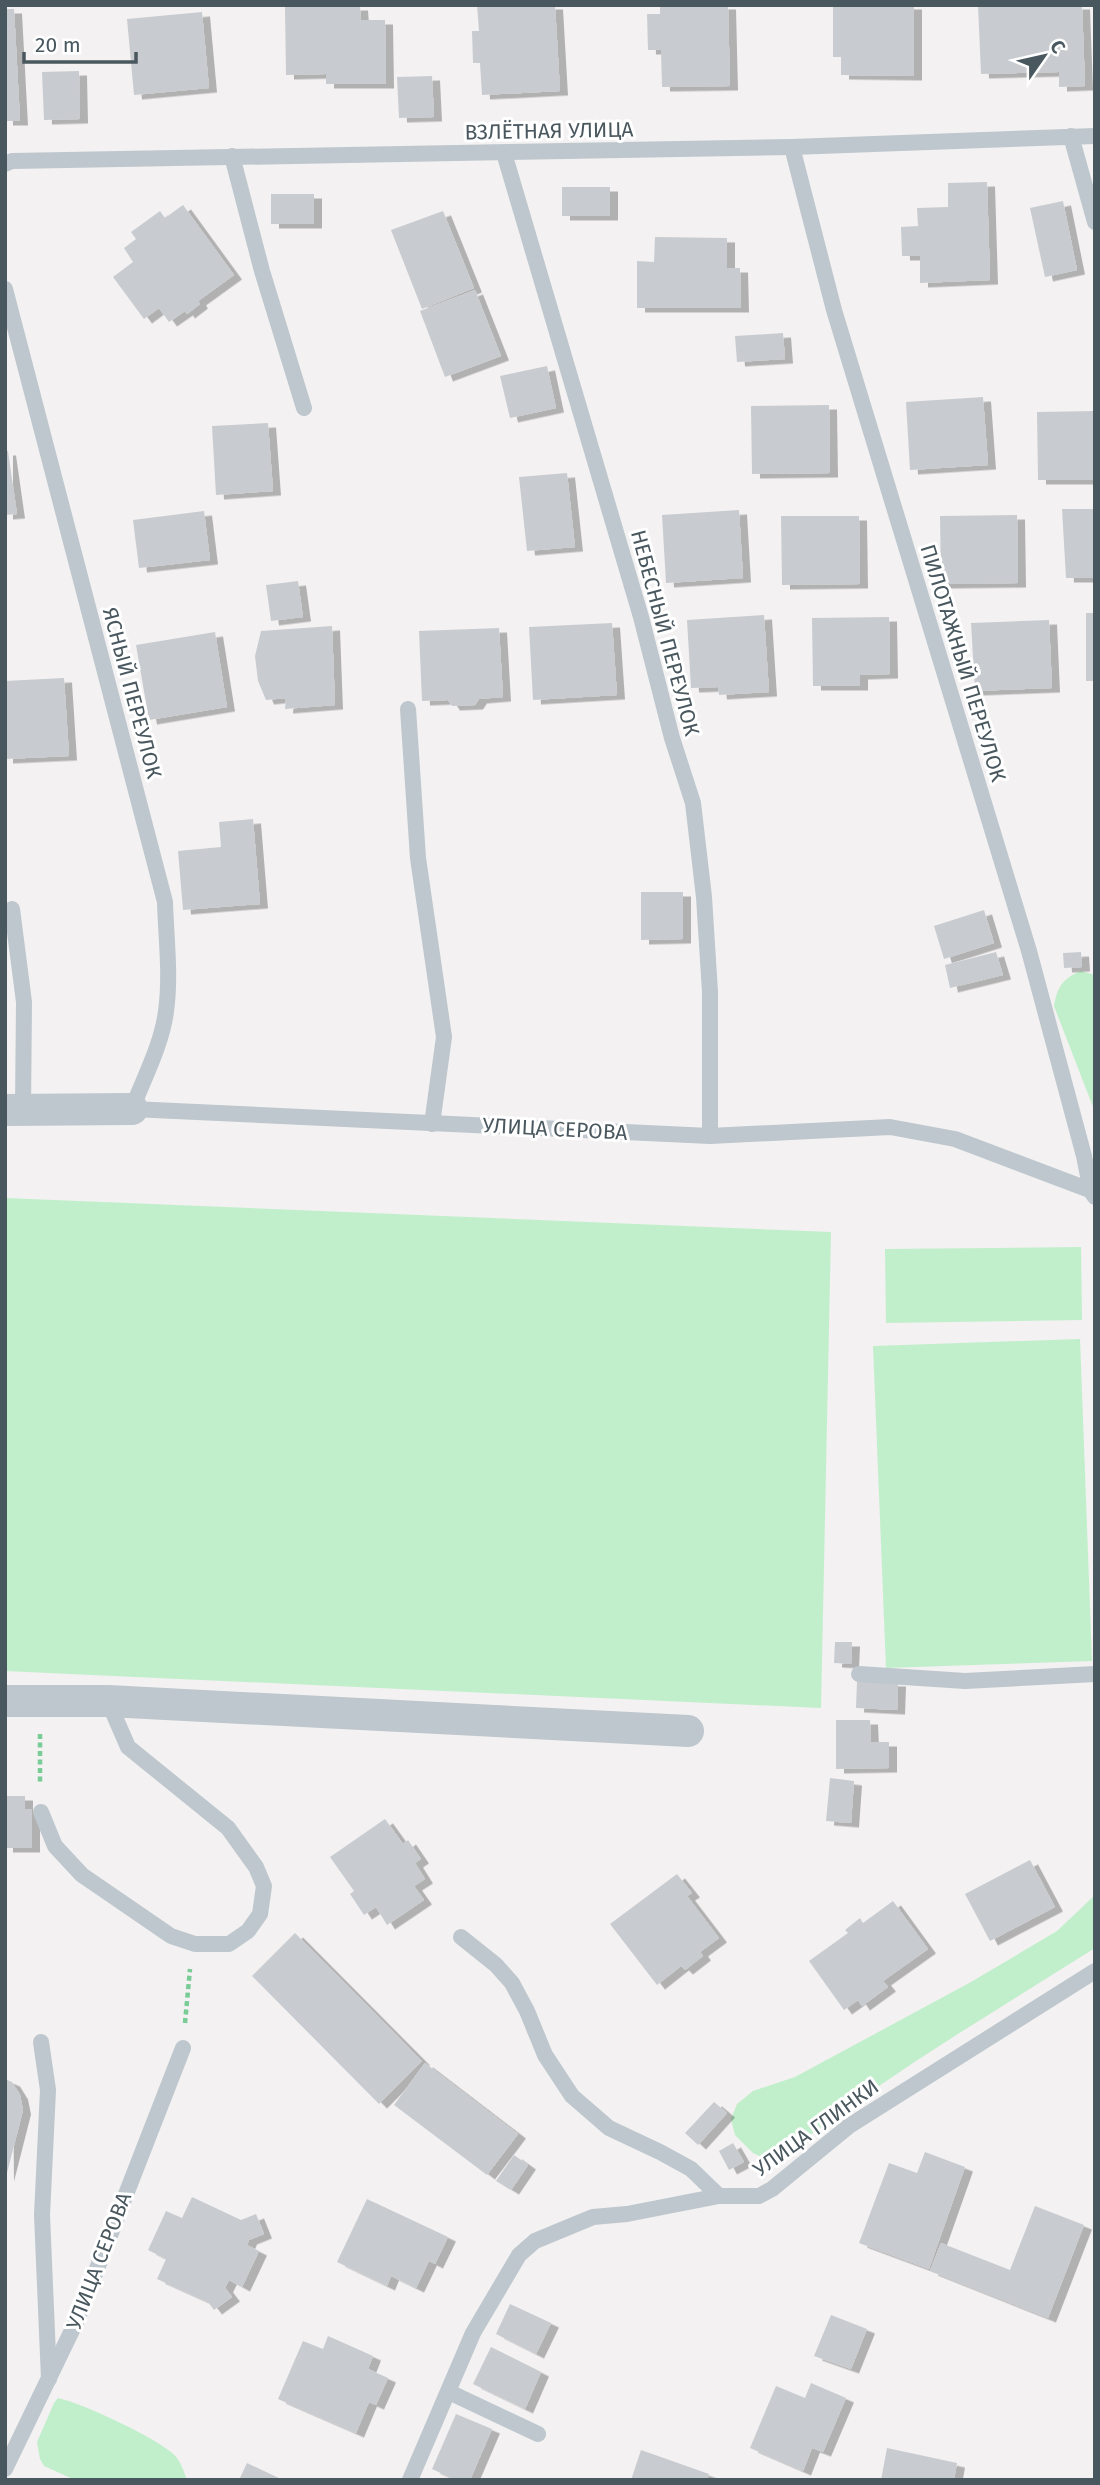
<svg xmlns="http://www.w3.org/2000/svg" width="1100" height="2485" font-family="'Fira Sans',sans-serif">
  <defs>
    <filter id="shadow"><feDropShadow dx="8" dy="4.5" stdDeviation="0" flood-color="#0004"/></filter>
  </defs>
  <rect width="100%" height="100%" fill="#f3f1f1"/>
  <!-- green -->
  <g fill="#c1efcb">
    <path d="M1081 971 1095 975V1112L1054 1006C1057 987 1063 978 1081 971Z"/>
    <path d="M5 1198 831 1232 821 1708 5 1671Z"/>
    <path d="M1081 1247 1082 1320 886 1323 885 1249Z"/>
    <path d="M1080 1339 1092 1661 886 1668 873 1346Z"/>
    <path d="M1095 1895V1948C987 2016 879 2080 779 2159L762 2157 753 2153 735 2135 731 2119 737 2104 753 2091 795 2077 971 1982 1057 1931Z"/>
    <path d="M58 2398C84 2404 150 2435 171 2452 180 2459 183 2469 187 2480H75L44 2466 40 2459 37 2442 54 2403Z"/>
  </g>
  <!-- building -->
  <g fill="#c8ccd0" filter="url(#shadow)">
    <path d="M477 5H555L560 91 482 95 480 63H473L472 31H479Z"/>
    <path d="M660 5H728L730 86 662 87 661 50H648L647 14H660Z"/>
    <path d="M833 5H914V76L841 75V57H833Z"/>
    <path d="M978 5H1082L1085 86 1059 87V72L981 74Z"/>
    <path d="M360 6 361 20H385L386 84H326V74L286 75 285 7Z"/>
    <path d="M5 9H14L20 121H5Z"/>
    <path d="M202 12 209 88 134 95 127 19Z"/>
    <path d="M79 71 80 119 44 120 42 72Z"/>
    <path d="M432 76 434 117 399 118 397 77Z"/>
    <path d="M987 182 990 280 920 283V256H902L901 227 918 226 917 208 948 207V183Z"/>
    <rect x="562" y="187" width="48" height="29"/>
    <rect x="271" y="194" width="43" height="30"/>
    <path d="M1063 201 1077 270 1045 277 1030 208Z"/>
    <path d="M183 205 234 275 198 301 200 304 187 314 185 311 169 322 159 308 144 319 113 277 133 262 124 248 136 239 131 232 160 211 165 218Z"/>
    <path d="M443 211 474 288 422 309 391 230Z"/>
    <path d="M655 237 727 238V268H740L741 308H637V261L654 262Z"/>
    <path d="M475 290 501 356 445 377 420 311Z"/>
    <path d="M783 333 785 359 737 362 735 336Z"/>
    <path d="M547 366 556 408 510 418 500 376Z"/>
    <path d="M983 397 988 465 910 470 906 402Z"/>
    <path d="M829 405 830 473 752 474 751 406Z"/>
    <path d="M1095 411V480H1038L1037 412Z"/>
    <path d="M268 423 273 491 216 495 212 426Z"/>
    <path d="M5 451H8L17 514 5 515Z"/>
    <path d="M567 473 575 547 527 551 519 477Z"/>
    <path d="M1062 509H1095V578H1066Z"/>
    <path d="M739 510 743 578 666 583 662 515Z"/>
    <path d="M204 511 210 560 139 568 133 520Z"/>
    <path d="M1017 515 1018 583 941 584 940 516Z"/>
    <path d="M781 516H859L860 584 782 585Z"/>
    <path d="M298 581 303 617 271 621 266 585Z"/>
    <rect x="1086" y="613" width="9" height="68"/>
    <path d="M764 615 769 692 719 695 718 687 691 688 687 620Z"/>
    <path d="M889 617 890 674 860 675V686H813L812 618Z"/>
    <path d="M1049 620 1052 688 975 691 971 623Z"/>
    <path d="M612 623 617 695 533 700 529 627Z"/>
    <path d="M332 626 335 705 285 709 286 698 266 700 258 681 255 656 261 631Z"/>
    <path d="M499 628 503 697 479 699 475 705 452 706 448 700 422 701 419 631Z"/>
    <path d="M215 632 227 707 149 720 136 645Z"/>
    <path d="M64 678 69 756 5 759V681Z"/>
    <path d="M253 819 260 904 183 910 178 851 221 847 219 822Z"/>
    <path d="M641 892H683V939L641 940Z"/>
    <path d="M984 910 994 943 944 959 934 926Z"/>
    <path d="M996 952 1003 975 950 988 945 965Z"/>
    <path d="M1081 952 1082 967 1064 968 1063 953Z"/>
    <path d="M835 1642H852L851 1664 834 1663Z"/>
    <path d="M857 1681 898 1682 897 1710 856 1708Z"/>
    <path d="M836 1720H870L871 1742H889V1768L836 1769Z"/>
    <path d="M830 1778 854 1781 851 1823 826 1821Z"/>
    <path d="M5 1796H25V1809H32V1848H5Z"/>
    <path d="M385 1819 403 1844 408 1840 421 1859 415 1863 425 1879 414 1886 424 1900 387 1925 376 1907 364 1915 350 1894 354 1891 330 1857Z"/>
    <path d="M1030 1860 1055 1907 990 1941 965 1894Z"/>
    <path d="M677 1874 692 1893 687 1896 719 1938 700 1952 703 1956 685 1970 681 1966 657 1985 610 1924Z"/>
    <path d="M893 1901 928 1949 883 1981 888 1987 862 2006 858 2000 844 2010 809 1961 848 1933 845 1930 860 1918 863 1923Z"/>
    <path d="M295 1933 422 2061 379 2104 252 1976Z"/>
    <path d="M425 2063 518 2134 487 2175 394 2105Z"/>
    <path d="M5 2079 12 2082 20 2095 23 2110 6 2177Z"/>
    <path d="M714 2102 727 2113 698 2145 685 2133Z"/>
    <path d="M733 2143 744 2162 729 2170 719 2151Z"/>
    <path d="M925 2152 965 2167 929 2269 859 2243 889 2163 917 2173Z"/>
    <path d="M514 2155 528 2165 511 2190 496 2181Z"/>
    <path d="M192 2197 241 2220 256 2214 264 2234 249 2240 247 2245 259 2251 242 2287 229 2280 225 2288 232 2297 214 2310 208 2302 157 2279 166 2259 148 2250 166 2211 182 2218Z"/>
    <path d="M367 2199 448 2237 435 2264 429 2261 416 2288 391 2276 387 2286 337 2262Z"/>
    <path d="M1035 2206 1084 2225 1048 2318 930 2271 941 2243 1010 2270Z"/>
    <path d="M510 2304 551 2323 536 2354 496 2334Z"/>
    <path d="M831 2315 867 2329 851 2369 814 2356Z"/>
    <path d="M328 2336 373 2356 368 2369 388 2378 376 2405 369 2402 356 2433 278 2399 303 2341 323 2349Z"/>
    <path d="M491 2347 541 2372 525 2409 473 2384Z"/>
    <path d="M811 2383 846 2398 823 2452 812 2448 803 2471 750 2448 776 2386 805 2398Z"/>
    <path d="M456 2414 492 2429 470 2480H456L432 2469Z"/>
    <path d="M887 2448 957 2463 954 2480H881Z"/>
    <path d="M641 2450 709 2474 707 2480H631Z"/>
    <path d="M247 2463 283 2480H239Z"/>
  </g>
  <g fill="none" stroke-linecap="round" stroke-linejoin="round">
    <!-- path -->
    <g stroke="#79cc96" stroke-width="4.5" stroke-dasharray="5 3.5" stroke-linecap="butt">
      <path d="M40 1734V1785"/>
      <path d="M185 2023 190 1969"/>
    </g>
    <!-- service -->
    <g stroke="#bdc7cd" stroke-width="16">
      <path d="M1071 136 1095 222"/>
      <path d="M792 147 834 310 1029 951 1084 1156 1091 1191 1095 1197"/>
      <path d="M504 153 641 617 672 738 693 803 704 897 710 992V1136"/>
      <path d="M232 156 262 271 304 408"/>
      <path d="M5 164 12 161 792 147 1095 136"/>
      <path d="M5 289 165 902C166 938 171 975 166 1011 162 1044 144 1078 132 1109L710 1136 890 1127 955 1139 1095 1192"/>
      <path d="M408 709 418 858 444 1037 432 1124"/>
      <path d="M12 909 24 1002 23 1110"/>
      <path d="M859 1674 965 1681 1095 1674"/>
      <path d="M41 1812 55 1846 82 1875 171 1936 195 1944H229L248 1931 260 1914 264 1886 256 1867 228 1828 128 1747 108 1701"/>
      <path d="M461 1937 496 1965 512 1983 527 2011 545 2055 572 2096 609 2128 660 2152 691 2169 719 2196"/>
      <path d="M41 2042 48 2090 42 2215 49 2379"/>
      <path d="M449 2392 538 2434"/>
      <path d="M5 2469 77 2320 183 2048"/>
      <path d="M410 2480 473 2333 519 2255 535 2241 593 2217 627 2214 719 2196H759L772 2189 849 2126 1095 1971"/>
    </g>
    <!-- minor -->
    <g stroke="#bdc7cd" stroke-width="32">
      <path d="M5 1110 132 1109"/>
      <path d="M5 1701H108L688 1731"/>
    </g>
  </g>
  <g text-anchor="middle" stroke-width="6" stroke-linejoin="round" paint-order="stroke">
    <!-- street labels -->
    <g font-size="21" fill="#49575e" stroke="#fff">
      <text transform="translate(549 131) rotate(-1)" y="7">ВЗЛЁТНАЯ УЛИЦА</text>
      <text transform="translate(665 633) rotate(75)" y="7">НЕБЕСНЫЙ ПЕРЕУЛОК</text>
      <text transform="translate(963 663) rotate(73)" y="7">ПИЛОТАЖНЫЙ ПЕРЕУЛОК</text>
      <text transform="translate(132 693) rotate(75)" y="7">ЯСНЫЙ ПЕРЕУЛОК</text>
      <text transform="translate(555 1129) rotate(3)" y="7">УЛИЦА СЕРОВА</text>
      <text transform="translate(816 2128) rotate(-36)" y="7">УЛИЦА ГЛИНКИ</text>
      <text transform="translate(99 2261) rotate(-69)" y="7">УЛИЦА СЕРОВА</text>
    </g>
  </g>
  <!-- border -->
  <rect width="1100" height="2485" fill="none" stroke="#49575e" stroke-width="14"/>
  <!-- north arrow -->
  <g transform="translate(1044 56) rotate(56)" stroke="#ffffff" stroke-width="5" paint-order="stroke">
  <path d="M0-5L12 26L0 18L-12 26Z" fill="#49575e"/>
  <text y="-10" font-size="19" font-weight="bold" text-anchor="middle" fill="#49575e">С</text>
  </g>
  <!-- scale -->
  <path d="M24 52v10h112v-10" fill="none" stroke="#49575e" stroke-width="3.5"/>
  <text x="35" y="52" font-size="21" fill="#49575e" stroke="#ffffff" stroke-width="5" paint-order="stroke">20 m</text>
</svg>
